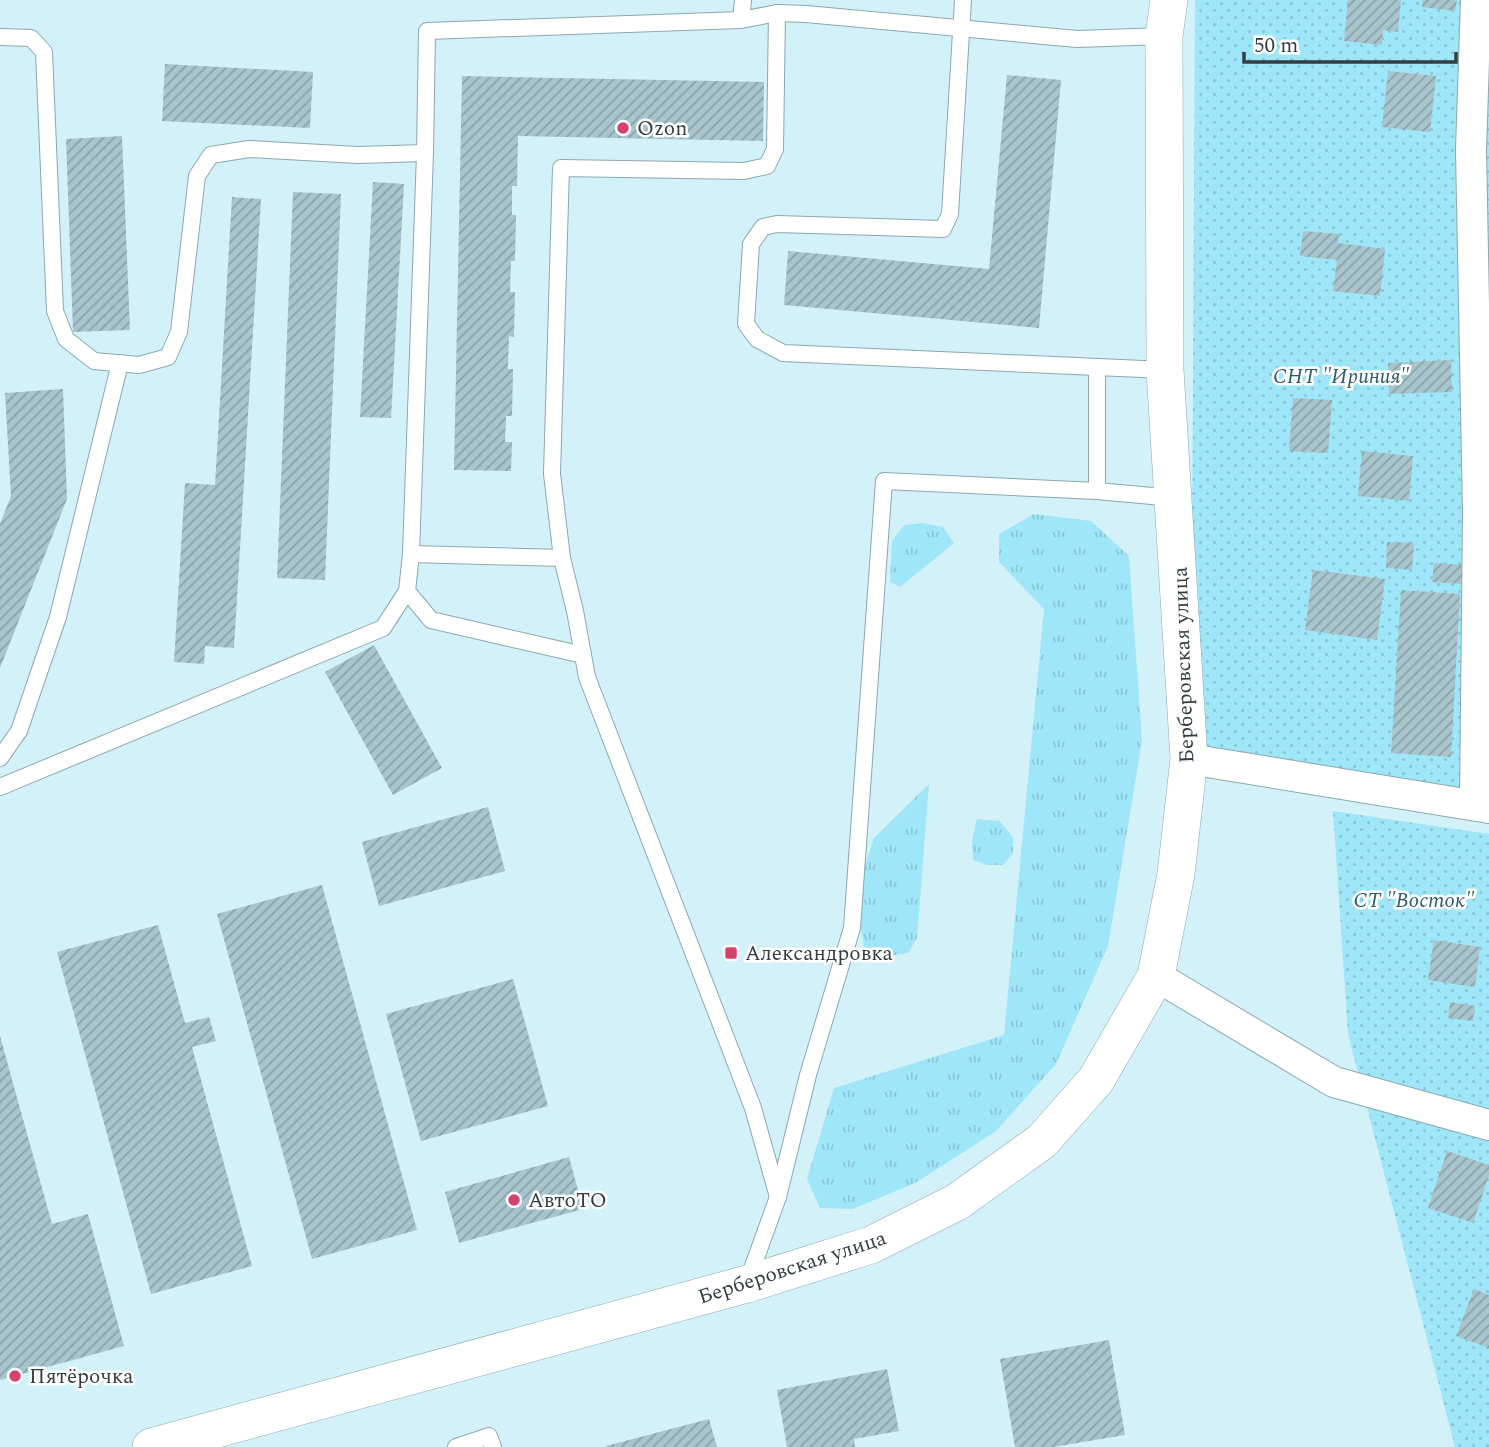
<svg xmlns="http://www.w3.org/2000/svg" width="1489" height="1447" font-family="Spectral,serif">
  <defs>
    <pattern id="grass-tufts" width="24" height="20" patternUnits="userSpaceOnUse" patternTransform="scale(1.75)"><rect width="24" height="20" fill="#9fe6f9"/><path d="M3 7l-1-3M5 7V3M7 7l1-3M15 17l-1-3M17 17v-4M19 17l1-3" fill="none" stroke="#89c6d7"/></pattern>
    <pattern id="garden-dots" width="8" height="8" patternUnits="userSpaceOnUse" patternTransform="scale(1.75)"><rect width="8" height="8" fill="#9fe6f9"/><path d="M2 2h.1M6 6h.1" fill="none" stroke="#89c6d7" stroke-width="1.8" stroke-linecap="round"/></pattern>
    <pattern id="building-hatch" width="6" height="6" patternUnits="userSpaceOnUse" patternTransform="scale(1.75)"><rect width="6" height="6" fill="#a8c5cd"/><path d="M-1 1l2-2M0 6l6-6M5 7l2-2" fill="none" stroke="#89a1a8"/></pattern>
  </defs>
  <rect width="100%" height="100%" fill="#d3f1f9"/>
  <!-- grass -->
  <g fill="url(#grass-tufts)">
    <path d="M1034 514 1091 521 1129 556 1142 741 1108 946 1056 1064 996 1131 917 1182 853 1209 820 1208 807 1179 834 1088 1004 1035 1044 609 999 562V534Z"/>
    <path d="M923 523 943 527 954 543 900 587 890 582 892 541 904 525Z"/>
    <path d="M929 784 917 938 908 953 883 957 865 952 861 928 864 868 874 838Z"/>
    <path d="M977 819 1000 821 1013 838V853L1003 865H987L973 860 972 840Z"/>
  </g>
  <!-- garden -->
  <g fill="url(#garden-dots)">
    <path d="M1195 0H1489V801L1191 752Z"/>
    <path d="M1333 811 1489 834V1447H1455L1348 1034Z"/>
  </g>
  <!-- building -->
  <g fill="url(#building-hatch)">
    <path d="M1348 0H1401L1398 32 1383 30 1382 45 1344 41Z"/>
    <path d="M1423 0H1457L1455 11 1422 7Z"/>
    <path d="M165 64 313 72 310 128 162 121Z"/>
    <path d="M1388 71 1436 76 1430 132 1382 127Z"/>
    <path d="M1007 75 1061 80 1039 328 784 305 788 251 989 269Z"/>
    <path d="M462 76 764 82 763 141 518 136 517 186H512V215H516L515 261H511L510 292H515L514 337 509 336 508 369H513L512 416H506L505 442H512L511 471 454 470Z"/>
    <path d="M122 136 130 330 73 332 66 139Z"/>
    <path d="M373 182 404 184 391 418 360 417Z"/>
    <path d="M293 192 341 194 325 580 277 578Z"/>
    <path d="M232 197 261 199 234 648 205 646 204 664 174 662 185 483 215 485Z"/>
    <path d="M1303 231 1339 234 1338 243 1385 249 1380 296 1333 291 1337 260 1300 256Z"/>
    <path d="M1451 360 1452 392 1389 394 1388 363Z"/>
    <path d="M63 389 67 499 0 668V524L11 496 5 393Z"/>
    <path d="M1293 398 1332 400 1328 453 1289 451Z"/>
    <path d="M1362 451 1413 456 1409 501 1358 496Z"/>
    <path d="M1387 542 1414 543 1412 570 1386 568Z"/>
    <path d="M1434 563 1463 565 1462 584 1432 582Z"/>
    <path d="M1313 570 1385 579 1377 640 1305 630Z"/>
    <path d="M1401 590 1460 594 1451 757 1391 753Z"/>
    <path d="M374 645 442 768 393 795 325 672Z"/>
    <path d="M488 807 505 871 379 906 362 842Z"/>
    <path d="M322 885 417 1230 312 1259 217 914Z"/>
    <path d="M158 925 185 1023 209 1017 216 1041 192 1047 252 1266 151 1294 57 952Z"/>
    <path d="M1434 940 1480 947 1475 987 1428 980Z"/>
    <path d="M513 979 548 1106 421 1141 386 1014Z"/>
    <path d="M1450 1002 1475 1006 1473 1021 1448 1018Z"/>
    <path d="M0 1036 52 1224 88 1214 124 1346 0 1380Z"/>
    <path d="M1447 1151 1489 1165V1175L1473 1223 1428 1208Z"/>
    <path d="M569 1157 583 1209 459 1243 445 1192Z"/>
    <path d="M1474 1289 1489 1295V1348L1456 1336Z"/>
    <path d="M1109 1340 1125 1435 1053 1447H1015L1000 1359Z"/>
    <path d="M887 1369 899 1431 854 1439 855 1447H787L777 1390Z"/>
    <path d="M709 1419 717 1447H606V1446Z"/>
  </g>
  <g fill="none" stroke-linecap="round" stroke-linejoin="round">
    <!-- service casing -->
    <g stroke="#8ba8af" stroke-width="18">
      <g id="service">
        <path d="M963 0 950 214 943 229 777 224 763 227 751 244 746 324 757 339 783 353 1165 370"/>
        <path d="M777 13 775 149 767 166 744 171 561 168 552 474 562 558 575 611 587 677 753 1108 778 1197"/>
        <path d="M741 20 743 0"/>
        <path d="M0 37 31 38 44 52 55 311 66 339 94 361 139 365 168 357 179 332 197 176 211 155 249 149 358 155 425 153"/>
        <path d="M1097 368V491"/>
        <path d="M411 554 407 591 431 620 583 655"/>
        <path d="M562 558 411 554 425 153 427 31 741 20 777 13 806 14 1077 39 1164 36"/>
        <path d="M0 758 19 731 58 617 120 363"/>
        <path d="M0 787 383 628 407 591"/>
        <path d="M748 1280 778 1197 808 1075 852 928 884 481 1097 491 1174 498"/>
        <path d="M456 1447 489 1436 493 1447"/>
      </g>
    </g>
    <!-- minor casing -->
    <g stroke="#8ba8af" stroke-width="32">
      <g id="minor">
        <path d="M1189 759 1489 808"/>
        <path d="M1475 805 1478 512 1471 150 1476 0"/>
        <path d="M1156 976 1334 1082 1489 1125"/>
      </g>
    </g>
    <!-- tertiary casing -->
    <g stroke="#8ba8af" stroke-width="38">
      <path id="tertiary" d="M151 1447 747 1284 871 1245 957 1202 1042 1141 1096 1080 1156 976 1176 874 1189 759 1165 370 1164 36 1169 0"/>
    </g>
    <!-- service -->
    <use href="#service" stroke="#fff" stroke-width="16"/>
    <!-- minor -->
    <use href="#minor" stroke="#fff" stroke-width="30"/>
    <!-- tertiary -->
    <use href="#tertiary" stroke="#fff" stroke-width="37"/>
  </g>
  <!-- markers -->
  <g fill="#d2436d" stroke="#fff" stroke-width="2.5">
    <circle cx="623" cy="128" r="7"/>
    <rect x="724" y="946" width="14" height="14" rx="3.5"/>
    <circle cx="514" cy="1200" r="7"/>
    <circle cx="15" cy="1376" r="7"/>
  </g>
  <g text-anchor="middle" stroke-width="5" stroke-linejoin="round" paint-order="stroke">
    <!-- poi labels -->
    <g font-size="21" fill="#323e41" stroke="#fff" text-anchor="start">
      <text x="637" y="135">Ozon</text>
      <text x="745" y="960">Александровка</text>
      <text x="528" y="1207">АвтоТО</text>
      <text x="29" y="1383">Пятёрочка</text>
    </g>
    <!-- park labels -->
    <g font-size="21" font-style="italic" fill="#2b5c68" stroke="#fff">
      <text x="1341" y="383">СНТ "Ириния"</text>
      <text x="1414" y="907">СТ "Восток"</text>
    </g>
    <!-- street labels -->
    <g font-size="21" fill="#323e41" stroke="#fff">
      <text transform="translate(1183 665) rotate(-92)" y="7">Берберовская улица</text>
      <text transform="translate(792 1267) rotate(-18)" y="7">Берберовская улица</text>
    </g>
  </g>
  <!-- scale -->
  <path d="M1244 52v10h212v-10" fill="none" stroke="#323e41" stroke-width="3.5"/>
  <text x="1254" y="52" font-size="21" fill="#323e41" stroke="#ffffff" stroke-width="5" paint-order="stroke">50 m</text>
</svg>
